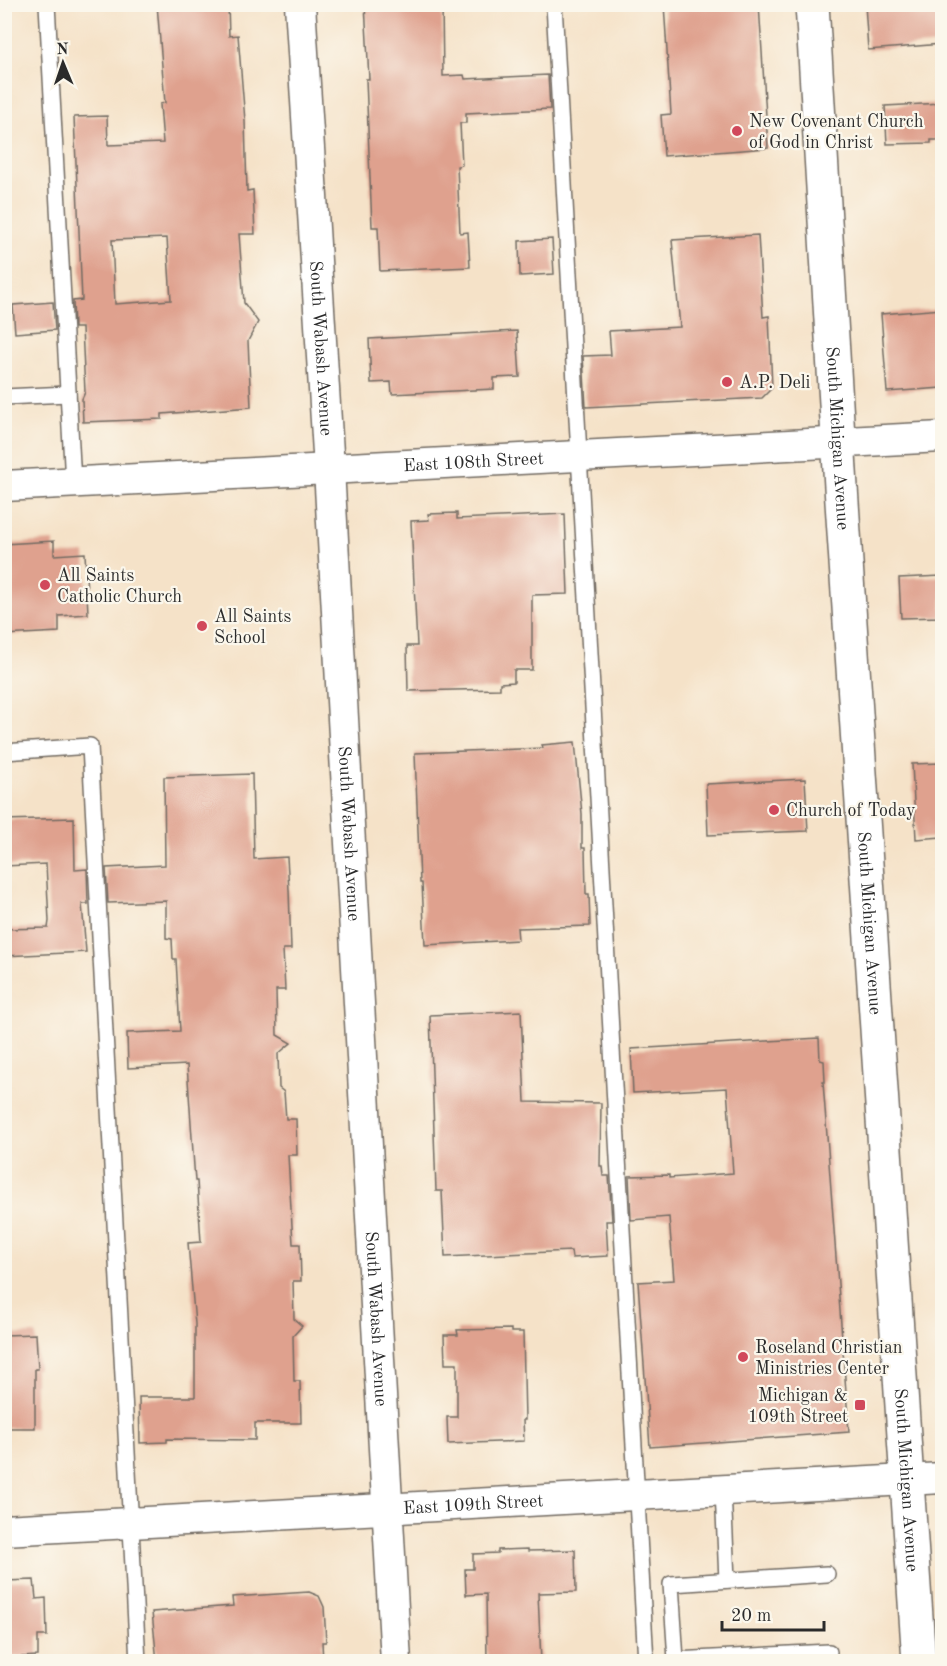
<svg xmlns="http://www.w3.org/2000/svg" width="947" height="1666" font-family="'Old Standard TT',serif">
  <rect width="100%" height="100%" fill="#fbf7ec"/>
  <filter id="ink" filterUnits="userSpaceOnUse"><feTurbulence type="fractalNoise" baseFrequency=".0167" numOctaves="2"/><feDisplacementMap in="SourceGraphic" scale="12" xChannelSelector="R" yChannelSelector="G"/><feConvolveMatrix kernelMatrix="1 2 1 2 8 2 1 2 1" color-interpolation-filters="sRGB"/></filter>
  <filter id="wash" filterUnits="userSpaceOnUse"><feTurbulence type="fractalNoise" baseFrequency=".008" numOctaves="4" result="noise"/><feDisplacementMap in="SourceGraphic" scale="24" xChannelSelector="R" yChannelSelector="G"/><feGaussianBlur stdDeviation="1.35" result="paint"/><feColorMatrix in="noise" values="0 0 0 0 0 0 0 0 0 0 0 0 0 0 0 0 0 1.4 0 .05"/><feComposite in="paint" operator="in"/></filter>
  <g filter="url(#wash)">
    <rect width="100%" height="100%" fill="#f5e2c8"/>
    <g id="blocks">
      <!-- building -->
      <g fill="#dfa18e" fill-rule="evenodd">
        <path d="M157 4H228L229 36 238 35 245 121 247 191 253 190 255 234H239L244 303 258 322 248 341 251 407 162 414V419L83 422 82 399 85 392 82 328H74L73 301 82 300 74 117 107 116 108 145 163 143 160 104 165 103ZM167 238 171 300 115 304 112 240Z"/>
        <path d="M365 4H442L443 76 464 75 465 79 548 75 550 109 466 113V123H460L462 165 457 166 460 233 468 232 470 267 380 271 378 227H372L366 79H369Z"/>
        <path d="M664 4H759L768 148 664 156 661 115 671 114Z"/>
        <path d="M865 4H942V44L868 50Z"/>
        <path d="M942 103V140H931V143L887 144 885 106Z"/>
        <path d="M758 235 763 317 769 316 772 388 762 398 586 407 583 356 611 355 609 331 680 327 672 240Z"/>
        <path d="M552 239 554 274 520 276 519 241Z"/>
        <path d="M53 302 55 330 15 333 13 305Z"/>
        <path d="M942 309V388L887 392 881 314Z"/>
        <path d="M517 331 520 377 494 378V389L392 394 391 382 371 383 369 339Z"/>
        <path d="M457 513V519L565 514 568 594 532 595V670H514V682L500 683V689L408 691 407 646H417L411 521 429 520 428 514Z"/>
        <path d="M54 541V555L85 553 88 614 59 616V632L4 635V544Z"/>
        <path d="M942 576V617L901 618 899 578Z"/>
        <path d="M575 742 582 814V848H585L586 894H589L590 926 517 928 518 940 425 945 422 883H420L415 753 543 748 542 745Z"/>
        <path d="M942 763V837L916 839 912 764Z"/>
        <path d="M252 774 254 859 287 857 289 890 291 949H283L285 990H276L277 1035 291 1043 278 1054 279 1088 284 1092 286 1119H296L297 1155H288L293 1244H300L301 1281H293L294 1319 302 1326 293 1336 294 1381H300L301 1423H255V1440L167 1439V1442L140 1443 139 1397H195V1324L188 1243 201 1242 197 1181H195L187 1065 128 1068 127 1033 180 1031 176 959H173L172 939 166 938V901L108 903 106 868 165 865 164 777Z"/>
        <path d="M805 779 808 831 708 835 706 784Z"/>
        <path d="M74 818 75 870 87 869 88 904H82L86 952 4 956V929L48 928 49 921 46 864 4 866V820Z"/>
        <path d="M521 1011 525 1102 601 1103 600 1166H602L603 1176H609L612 1221H606L608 1256 572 1258 571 1251 445 1257 442 1191H436L430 1015Z"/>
        <path d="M819 1038 820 1060 824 1061 825 1082H823L849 1432 650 1447 638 1282 674 1280 669 1217 631 1220 629 1176 669 1175V1178L733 1173 727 1088 633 1093 631 1049Z"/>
        <path d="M511 1329V1332H523L525 1420H523L524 1441 448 1444 447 1417H457V1364H445L444 1335H458L457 1330Z"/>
        <path d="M36 1334 38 1369H35V1428H4V1335Z"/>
        <path d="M528 1549V1551L575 1550 576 1592 538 1593 541 1662H487L486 1594 466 1595 465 1569H473V1554L498 1553V1550Z"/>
        <path d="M34 1580 36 1599 46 1598 47 1636H38V1656L4 1658V1581Z"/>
        <path d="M309 1592 319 1596 324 1607 326 1642H322L323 1662H157L152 1612 233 1606 232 1597Z"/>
      </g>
    </g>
  </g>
  <g filter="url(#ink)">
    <use href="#blocks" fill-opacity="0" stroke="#726b62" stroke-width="1.5"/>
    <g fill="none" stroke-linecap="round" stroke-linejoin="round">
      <!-- lane casing -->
      <g stroke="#726b62" stroke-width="18">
        <g id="lane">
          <path d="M47 4 73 483"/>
          <path d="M554 4 646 1662"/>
          <path d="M4 397 68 394"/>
          <path d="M4 752 90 746 138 1662"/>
          <path d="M723 1490 727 1580"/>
          <path d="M827 1574 671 1584 676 1660 829 1652"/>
        </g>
      </g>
      <!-- street casing -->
      <g stroke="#726b62" stroke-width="33">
        <g id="street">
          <path id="s1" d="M300 4 329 469 396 1662"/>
          <path id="s2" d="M4 486 942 437"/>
          <path id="s3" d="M4 1530 942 1478"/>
        </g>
      </g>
      <!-- secondary casing -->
      <g stroke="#726b62" stroke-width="36">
        <g id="secondary">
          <path id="s4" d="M812 4 841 487 919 1662"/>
        </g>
      </g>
      <!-- lane -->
      <use href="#lane" stroke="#fff" stroke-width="15"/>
      <!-- street -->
      <use href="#street" stroke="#fff" stroke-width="30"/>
      <!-- secondary -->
      <use href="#secondary" stroke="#fff" stroke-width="33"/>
    </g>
  </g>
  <!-- markers -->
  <g fill="#d1495b" stroke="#fbf7ec" stroke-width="2">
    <circle cx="737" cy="131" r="6"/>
    <circle cx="727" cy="382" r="6"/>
    <circle cx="45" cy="585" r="6"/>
    <circle cx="202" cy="626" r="6"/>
    <circle cx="774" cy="810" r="6"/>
    <circle cx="743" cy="1357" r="6"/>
    <rect x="854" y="1399" width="12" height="12" rx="3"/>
  </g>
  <g text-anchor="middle" stroke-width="4.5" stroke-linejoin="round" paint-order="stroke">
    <!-- poi labels -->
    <g font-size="18" fill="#2b2b2b" stroke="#fbf7ec" text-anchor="start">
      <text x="749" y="127">New Covenant Church<tspan x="749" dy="21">of God in Christ</tspan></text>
      <text x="739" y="388">A.P. Deli</text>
      <text x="57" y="581">All Saints<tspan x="57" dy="21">Catholic Church</tspan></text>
      <text x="214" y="622">All Saints<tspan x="214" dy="21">School</tspan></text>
      <text x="786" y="816">Church of Today</text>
      <text x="755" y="1353">Roseland Christian<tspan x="755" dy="21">Ministries Center</tspan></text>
      <text x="848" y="1401" text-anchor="end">Michigan &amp;<tspan x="848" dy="21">109th Street</tspan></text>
    </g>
    <!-- street labels -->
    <g font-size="18" fill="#2b2b2b" stroke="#fbf7ec">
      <text dy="6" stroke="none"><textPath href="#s1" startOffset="345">South Wabash Avenue</textPath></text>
      <text dy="6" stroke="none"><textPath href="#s4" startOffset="435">South Michigan Avenue</textPath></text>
      <text dy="6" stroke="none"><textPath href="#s2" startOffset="470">East 108th Street</textPath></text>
      <text dy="6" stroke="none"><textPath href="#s1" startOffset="831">South Wabash Avenue</textPath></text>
      <text dy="6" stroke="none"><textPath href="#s4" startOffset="921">South Michigan Avenue</textPath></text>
      <text dy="6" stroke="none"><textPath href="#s1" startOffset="1317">South Wabash Avenue</textPath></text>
      <text dy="6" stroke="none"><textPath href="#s4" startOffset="1479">South Michigan Avenue</textPath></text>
      <text dy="6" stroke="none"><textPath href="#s3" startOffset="470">East 109th Street</textPath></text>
    </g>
  </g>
  <!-- margin -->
  <rect width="947" height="1666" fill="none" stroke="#fbf7ec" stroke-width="24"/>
  <!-- north arrow -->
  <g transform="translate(63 63) rotate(358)" stroke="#fbf7ec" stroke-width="4.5" paint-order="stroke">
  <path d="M0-4.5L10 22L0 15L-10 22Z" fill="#2b2b2b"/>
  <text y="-9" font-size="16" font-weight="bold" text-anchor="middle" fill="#2b2b2b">N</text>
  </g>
  <!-- scale -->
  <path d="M722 1621v9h102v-9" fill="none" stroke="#2b2b2b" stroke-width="3"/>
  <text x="731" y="1621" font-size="18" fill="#2b2b2b" stroke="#fbf7ec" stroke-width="4.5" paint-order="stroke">20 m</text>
</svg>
